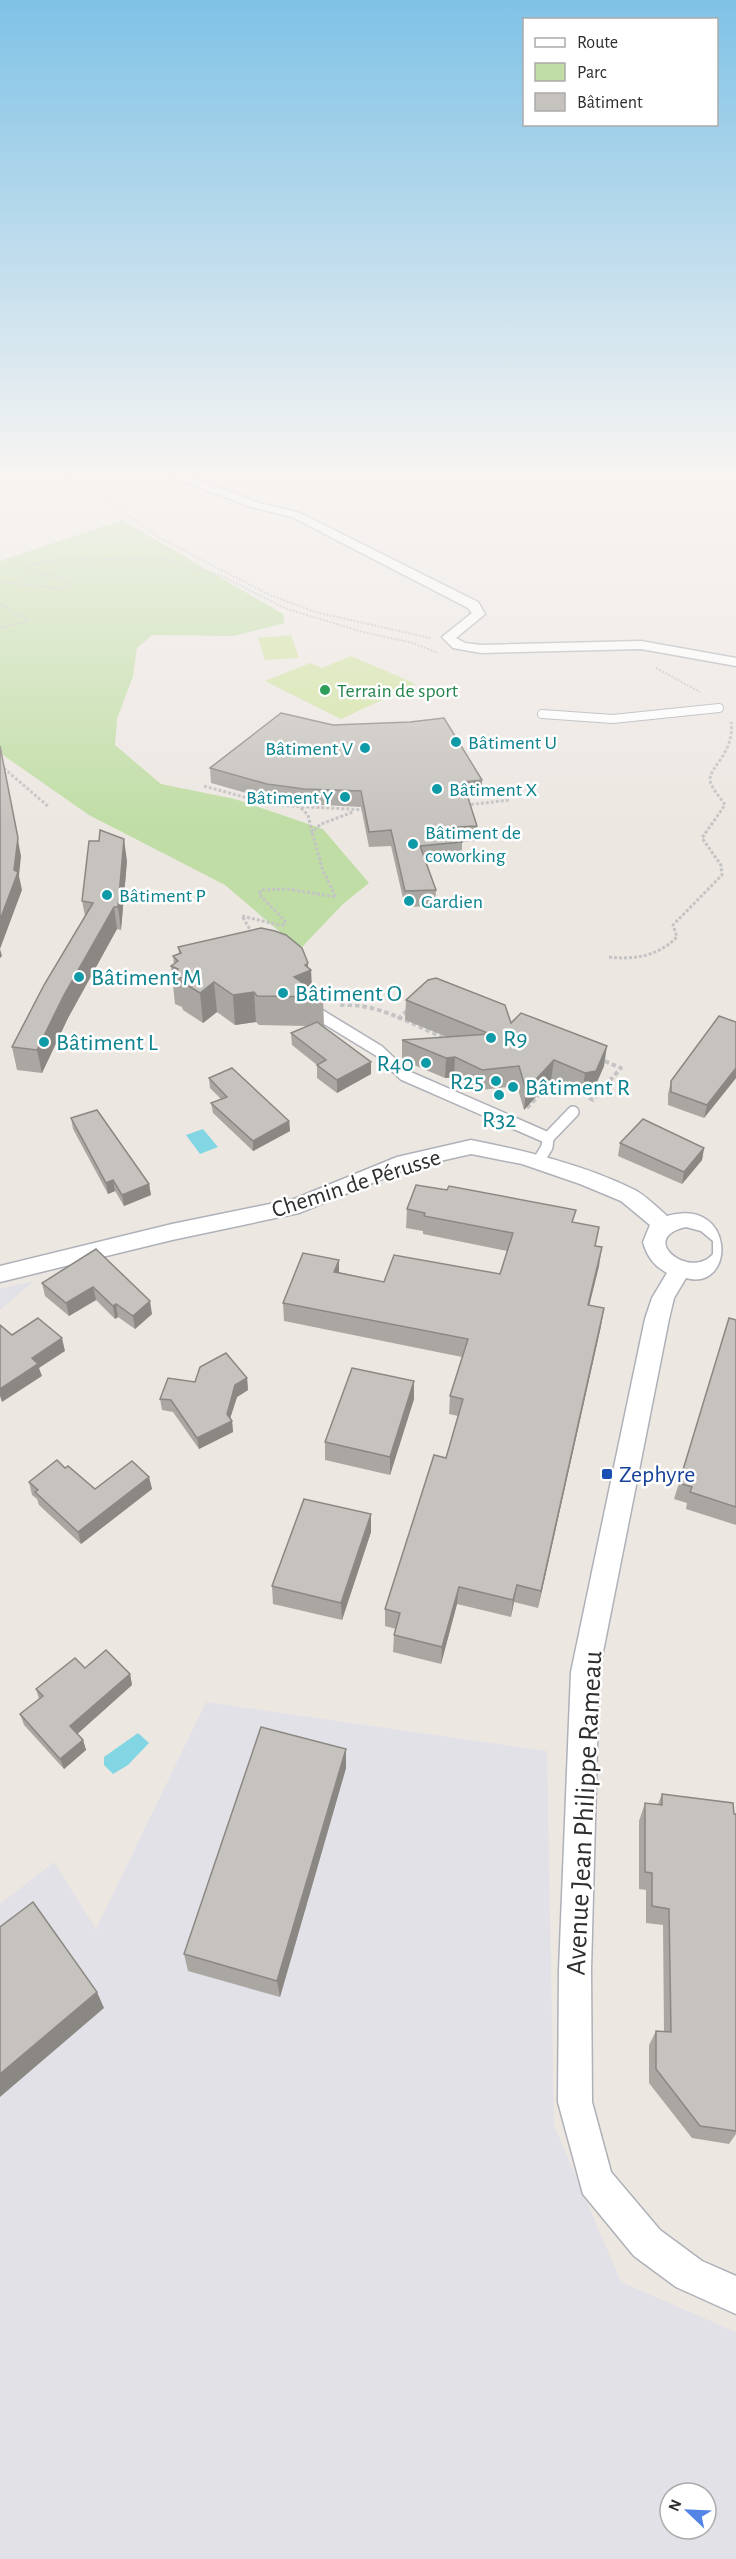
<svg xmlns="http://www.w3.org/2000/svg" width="736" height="2559" font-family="'Alegreya Sans',sans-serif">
  <rect width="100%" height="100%" fill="#ede7e2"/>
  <!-- industrial -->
  <g fill="#e2e1e7" fill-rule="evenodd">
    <path d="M34 1281 0 1310V1289Z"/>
    <path d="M206 1702 547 1751 554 2125 621 2282 736 2332V2559H0V1904L54 1862 96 1929ZM670 2493H706V2529H670Z"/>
  </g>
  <!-- green -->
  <path fill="#c0dda5" d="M122 520 283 614 285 623 233 636 152 635 137 648 133 676 117 719 115 745 161 784 235 799 323 829 369 883 343 904 300 949 225 885 89 815 0 753V561Z"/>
  <!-- pitch -->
  <g fill="#d0e3a2">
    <path d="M291 635 299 658 265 660 258 638Z"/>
    <path d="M351 656 416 684 341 719 265 681 310 663 322 668Z"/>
  </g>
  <!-- water -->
  <g fill="#82d6e3">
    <path d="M203 1129 218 1147 200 1154 186 1135Z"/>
    <path d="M138 1733 149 1743 128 1765 113 1774 104 1765V1757Z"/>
  </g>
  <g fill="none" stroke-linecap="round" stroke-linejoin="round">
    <!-- service-far1 casing -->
    <g stroke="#aeb1b8" stroke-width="10">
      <path id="service-far1" d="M542 714 613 719 719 708"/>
    </g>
    <!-- service casing -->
    <g stroke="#aeb1b8" stroke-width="14">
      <g id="service">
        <path d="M320 1015 379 1051 404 1075 548 1138 573 1112"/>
        <path d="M538 1162 547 1147 548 1138"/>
      </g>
    </g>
    <!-- minor casing -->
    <g stroke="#aeb1b8" stroke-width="3">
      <g id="minor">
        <path d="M168 468H179L181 473 259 503 300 513 478 602 485 614 456 638 465 643 481 645 641 641 736 658V666L641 649 481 653 453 648 442 637 472 613 468 608 292 517 251 507 172 477Z"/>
        <path d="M471 1140C526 1151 584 1165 635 1190 646 1196 657 1207 667 1216 736 1196 736 1292 686 1278L674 1298 669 1319 599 1672 591 1970 592 2102 611 2172 660 2230 702 2261 736 2276V2314L676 2287 634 2256 583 2194 558 2102 559 1970 571 1672 645 1319 652 1298 667 1273C653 1265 647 1256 643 1242L650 1225 621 1201 580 1184 522 1164 471 1154 409 1168 299 1213 172 1240 0 1282V1266L172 1224 294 1199 397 1157ZM686 1227 701 1231 713 1241V1254C690 1281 636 1238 686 1227Z"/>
      </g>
    </g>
    <!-- path-far2 -->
    <g stroke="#c4c4c4" stroke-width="2" stroke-dasharray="2 1.5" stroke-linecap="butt">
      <path d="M58 468 67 478 112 503 156 536 270 595 315 612 430 638"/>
      <path d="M0 582 63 589 69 587 70 582 29 569 31 565 50 560 163 558 219 575 287 609 363 632 413 643 438 653"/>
      <path d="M0 604 28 621"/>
      <path d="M0 628 28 621"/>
      <path d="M656 668 700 692"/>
    </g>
    <!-- path-far1 -->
    <g stroke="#c4c4c4" stroke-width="3" stroke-dasharray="3 2" stroke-linecap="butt">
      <path d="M0 765 49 807"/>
      <path d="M204 786 273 805 366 810"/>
      <path d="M466 805 510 800"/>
      <path d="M301 808 308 815 312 832 321 824 353 812"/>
      <path d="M252 933 242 916 279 925H284L285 921 259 894 261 890 287 889 336 897 323 871 312 832"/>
      <path d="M609 957C635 960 658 956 677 937L673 925 722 875 721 865 702 838 725 805C721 798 711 788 710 780 709 767 735 753 731 722"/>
    </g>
    <!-- path -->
    <g stroke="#c4c4c4" stroke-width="4" stroke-dasharray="4.5 3" stroke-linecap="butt">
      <path d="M340 1005C378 1003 412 1024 446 1039"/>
      <path d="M398 1019 408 1010"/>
      <path d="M547 1080 573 1091"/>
      <path d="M589 1098 593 1100 621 1068 602 1060"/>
      <path d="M527 1108 551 1082"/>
    </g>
    <!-- service-far1 -->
    <use href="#service-far1" stroke="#fff" stroke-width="8"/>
    <!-- service -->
    <use href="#service" stroke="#fff" stroke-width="11"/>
    <!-- minor -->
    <use href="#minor" fill="#fff" fill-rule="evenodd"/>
  </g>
  <!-- wall -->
  <g fill="#aaa7a3">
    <path d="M210 768 481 795 468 797 477 826 476 841 462 842V858L426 861 436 890 435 906 405 907 391 846 369 847 361 807 304 804 268 799 211 783Z"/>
    <path d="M127 861 121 930 117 929 68 1018 42 1073 17 1070 12 1047 85 916 82 901Z"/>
    <path d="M178 947 308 967 311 970 312 989 323 997 324 1026 371 1074 337 1093 317 1078V1065L292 1045 291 1033 307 1026 259 1025 256 1022 235 1025 217 1012 203 1023 183 1010 182 1007 175 1004 171 966 174 964 173 956 179 954Z"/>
    <path d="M406 1000 511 1023 604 1066 593 1091 582 1093 551 1080 524 1110 517 1086 481 1090 454 1077 445 1078 402 1060V1040L447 1037 405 1020Z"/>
    <path d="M736 1022V1078L704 1118 668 1105V1094L671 1081Z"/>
    <path d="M209 1078 289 1121 290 1131 253 1151 213 1113 211 1103 221 1099 210 1088Z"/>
    <path d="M71 1118 149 1184 151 1195 124 1206 115 1191 108 1194 73 1129Z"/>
    <path d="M620 1143 704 1148 702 1160 682 1184 618 1156Z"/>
    <path d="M407 1209 574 1223 596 1246 599 1266 589 1305 601 1326 538 1608 514 1602 511 1617 457 1604 441 1664 393 1652 394 1635 396 1629 385 1626V1609L446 1458 458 1416 449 1414 450 1396 462 1357 284 1321 283 1303 339 1272 384 1282 500 1274 507 1251 423 1234V1231L406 1228Z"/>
    <path d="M96 1249 152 1314 135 1329 118 1317 115 1319 96 1300 69 1316 45 1296 42 1283Z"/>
    <path d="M736 1320V1525L686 1509 687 1503 674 1499 679 1483Z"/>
    <path d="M247 1378 248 1390 237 1397 230 1418 232 1421 233 1432 199 1449 173 1412 162 1410 160 1399 195 1382Z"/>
    <path d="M414 1381V1399L390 1475 325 1460V1442Z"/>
    <path d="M65 1468 95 1489 149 1477 152 1489 81 1544 39 1505 37 1499 32 1495 29 1482Z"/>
    <path d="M371 1532 342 1620 273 1604 272 1586Z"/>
    <path d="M85 1668 130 1674 132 1685 77 1734 83 1740 86 1750 64 1769 24 1725 20 1714 39 1699 36 1689Z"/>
    <path d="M346 1749V1768L280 1997 188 1971 184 1954Z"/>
    <path d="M662 1794 736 1814V2134L729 2144 692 2138 649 2083V2045L656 2031 664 2032 663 1925 646 1923V1890L639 1889V1821L645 1803 658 1804Z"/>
  </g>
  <!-- shaded-wall -->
  <g fill="#8b8884">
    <path d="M0 746 21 856 19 876 22 890 0 949 2 956 0 958V920L14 870Z"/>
    <path d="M482 780 481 795 462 797 463 782Z"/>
    <path d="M124 839 127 861 121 930 118 907Z"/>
    <path d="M114 907 117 929 68 1018 42 1073 37 1050 64 995Z"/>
    <path d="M308 963V971L311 970 312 997 294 977Z"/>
    <path d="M214 982 217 1012 203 1023 200 993Z"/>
    <path d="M254 992 256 1022 235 1025 233 995Z"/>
    <path d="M607 1046 604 1066 593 1091 582 1093 585 1073Z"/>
    <path d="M455 1057 454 1077 445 1078 446 1058Z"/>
    <path d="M554 1060 551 1080 524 1110 526 1090Z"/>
    <path d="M371 1062V1074L337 1093V1080Z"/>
    <path d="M736 1068V1078L704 1118 707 1105Z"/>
    <path d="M289 1121 290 1131 253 1151V1141Z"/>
    <path d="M704 1148 702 1160 682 1184 684 1172Z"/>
    <path d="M113 1180 115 1191 108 1194 106 1183Z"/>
    <path d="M149 1184 151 1195 124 1206 122 1195Z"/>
    <path d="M602 1247 599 1266 585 1323 588 1305Z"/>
    <path d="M339 1260V1279L334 1272Z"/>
    <path d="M93 1287 96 1300 69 1316 66 1303Z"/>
    <path d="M150 1301 152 1314 135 1329 133 1316Z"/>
    <path d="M116 1304 118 1317 115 1319 113 1306Z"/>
    <path d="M604 1308 601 1326 538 1608 541 1591Z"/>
    <path d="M62 1338 65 1351 39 1368 42 1376 2 1402 0 1396V1389L32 1358Z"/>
    <path d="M247 1378 248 1390 237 1397 229 1422 232 1421 233 1432 199 1449 197 1438 227 1414 235 1385Z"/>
    <path d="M414 1381V1399L390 1475V1457Z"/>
    <path d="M149 1477 152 1489 81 1544 78 1532Z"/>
    <path d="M371 1514V1532L342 1620 341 1603Z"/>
    <path d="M517 1585 514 1602 511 1617 513 1600Z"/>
    <path d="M459 1587 457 1604 441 1664 442 1647Z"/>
    <path d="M130 1674 132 1685 74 1737 70 1726Z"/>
    <path d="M83 1740 86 1750 64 1769 60 1759Z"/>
    <path d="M346 1749V1768L280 1997 277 1981Z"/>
    <path d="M97 1992 104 2008 0 2097V2074Z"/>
  </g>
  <!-- building -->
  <g fill="#c6c2bd" stroke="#8b8884" stroke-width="1.5">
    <path d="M281 713 333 725 410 722 444 718 482 780 463 782 477 826 458 827 462 842 420 846 436 890 405 891 391 830 369 832 361 791 304 789 267 784 210 768Z"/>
    <path d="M0 746 18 838 14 870 18 872 0 920Z"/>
    <path d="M100 830 124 839 118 907H114L64 995 37 1050 12 1047 44 985 93 903 82 901 89 841H99Z"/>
    <path d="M261 928 275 931 286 935 302 948 308 963 305 965 311 970 294 977 323 997 257 996 254 992 233 995 214 982 200 993 179 980 181 978 172 975 178 969 171 966 178 961 173 956 181 953 178 947Z"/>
    <path d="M436 978 505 1005 511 1023 521 1013 607 1046 596 1071 585 1073 554 1060 526 1090 519 1066 482 1070 455 1057 446 1058 402 1040 490 1034 406 1000 428 980Z"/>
    <path d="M719 1016 736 1022V1068L707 1105 671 1092V1081Z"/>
    <path d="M317 1022 371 1062 337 1080 317 1065 326 1060 291 1033Z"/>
    <path d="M232 1068 289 1121 253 1141 211 1103 227 1097 209 1078Z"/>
    <path d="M97 1110 149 1184 122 1195 113 1180 106 1183 71 1118Z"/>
    <path d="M643 1119 704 1148 684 1172 620 1143Z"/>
    <path d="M416 1185 447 1190 449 1186 576 1210 572 1222 599 1227 595 1246 602 1247 588 1305 604 1308 541 1591 517 1585 513 1600 459 1587 442 1647 394 1635 400 1613 385 1609 434 1455 446 1458 463 1399 450 1396 468 1339 283 1303 303 1253 339 1260 334 1272 384 1282 394 1255 500 1274 513 1233 424 1216 425 1213 407 1209Z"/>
    <path d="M96 1249 150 1301 133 1316 116 1304 113 1306 93 1287 66 1303 42 1283Z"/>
    <path d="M38 1318 62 1338 32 1358 38 1364 0 1389V1325L12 1335Z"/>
    <path d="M729 1318 736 1320V1507L690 1492 692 1487 679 1483Z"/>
    <path d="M226 1353 247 1378 235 1385 227 1414 232 1421 197 1438 171 1400 160 1399 168 1378 195 1382 200 1367Z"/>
    <path d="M352 1368 414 1381 390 1457 325 1442Z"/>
    <path d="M57 1460 65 1468 68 1466 95 1489 132 1461 149 1477 78 1532 35 1492 38 1490 29 1482Z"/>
    <path d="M304 1499 371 1514 341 1603 272 1586Z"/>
    <path d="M106 1650 130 1674 70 1726 83 1740 60 1759 20 1714 43 1696 36 1689 75 1658 85 1668Z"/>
    <path d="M261 1727 346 1749 277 1981 184 1954Z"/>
    <path d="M662 1794 733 1803 734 1814H736V2131L700 2126 656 2069V2031L671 2032 669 1909 652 1906V1873L645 1872V1803L662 1805Z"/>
    <path d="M33 1902 97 1992 0 2074V1927Z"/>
  </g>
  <!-- sky -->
  <linearGradient id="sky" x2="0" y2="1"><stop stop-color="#7fc2e6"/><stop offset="0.57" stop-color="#f7f4f2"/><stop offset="1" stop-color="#f7f4f2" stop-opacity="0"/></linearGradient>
  <rect width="736" height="827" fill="url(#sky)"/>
  <!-- markers -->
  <circle fill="#2e9e5b" stroke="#fff" stroke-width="2" cx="325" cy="690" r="6"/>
  <g fill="#0f9aa8" stroke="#fff" stroke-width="2">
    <circle cx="456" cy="742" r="6"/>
    <circle cx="365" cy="748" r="6"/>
    <circle cx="437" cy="789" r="6"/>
    <circle cx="345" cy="797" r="6"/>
    <circle cx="413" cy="844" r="6"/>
    <circle cx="107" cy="895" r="6"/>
    <circle cx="409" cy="901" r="6"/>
    <circle cx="79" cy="977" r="6"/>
    <circle cx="283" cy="993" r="6"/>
    <circle cx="491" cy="1038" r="6"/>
    <circle cx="44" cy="1042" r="6"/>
    <circle cx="426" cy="1063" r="6"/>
    <circle cx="496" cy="1081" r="6"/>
    <circle cx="513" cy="1087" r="6"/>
    <circle cx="499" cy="1095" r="6"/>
  </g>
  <rect fill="#1a4fb4" stroke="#fff" stroke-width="2" x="601" y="1468" width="12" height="12" rx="3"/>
  <g text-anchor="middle" stroke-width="5" stroke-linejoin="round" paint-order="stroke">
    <!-- far-leisure labels -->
    <g font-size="20" fill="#27864d" stroke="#fff" text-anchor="start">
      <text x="337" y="697">Terrain de sport</text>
    </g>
    <!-- far-culture labels -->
    <g font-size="20" fill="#0d838f" stroke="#fff" text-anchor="start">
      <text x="468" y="749">Bâtiment U</text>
      <text x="353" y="755" text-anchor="end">Bâtiment V</text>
      <text x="449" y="796">Bâtiment X</text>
      <text x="333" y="804" text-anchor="end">Bâtiment Y</text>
      <text x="425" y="839">Bâtiment de<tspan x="425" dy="23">coworking</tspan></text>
      <text x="119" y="902">Bâtiment P</text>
      <text x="421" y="908">Gardien</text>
    </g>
    <!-- culture labels -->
    <g font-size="24" fill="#0d838f" stroke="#fff" text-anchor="start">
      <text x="91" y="985">Bâtiment M</text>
      <text x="295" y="1001">Bâtiment O</text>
      <text x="503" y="1046">R9</text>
      <text x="56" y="1050">Bâtiment L</text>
      <text x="414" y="1071" text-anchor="end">R40</text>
      <text x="484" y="1089" text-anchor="end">R25</text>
      <text x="525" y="1095">Bâtiment R</text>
      <text x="499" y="1127" text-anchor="middle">R32</text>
    </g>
    <!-- street labels -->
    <g font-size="24" fill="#2e2e2e" stroke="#fff">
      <text transform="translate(356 1183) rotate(-18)" y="8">Chemin de Pérusse</text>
    </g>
    <!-- transit labels -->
    <g font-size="24" fill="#164399" stroke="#fff" text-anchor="start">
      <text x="619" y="1482">Zephyre</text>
    </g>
    <!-- near-street labels -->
    <g font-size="28" fill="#2e2e2e" stroke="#fff">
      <text transform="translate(583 1813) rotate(-87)" y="10">Avenue Jean Philippe Rameau</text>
    </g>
  </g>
  <!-- legend -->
  <rect x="523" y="18" width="195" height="108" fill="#ffffff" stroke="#ababab" stroke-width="1.5"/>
  <rect x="535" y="38" width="30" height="9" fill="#ffffff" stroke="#ababab" stroke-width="1.5"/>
  <text x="577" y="48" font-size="18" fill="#2e2e2e">Route</text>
  <rect x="535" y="63" width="30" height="18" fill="#c0dda5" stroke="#ababab" stroke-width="1.5"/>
  <text x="577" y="78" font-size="18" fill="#2e2e2e">Parc</text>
  <rect x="535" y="93" width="30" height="18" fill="#c6c2bd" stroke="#ababab" stroke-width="1.5"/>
  <text x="577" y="108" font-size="18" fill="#2e2e2e">Bâtiment</text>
  <!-- north arrow -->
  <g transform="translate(688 2511) rotate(293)"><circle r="28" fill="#ffffff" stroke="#ababab" stroke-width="1.5"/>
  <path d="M0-4.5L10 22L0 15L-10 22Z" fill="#5584e7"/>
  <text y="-9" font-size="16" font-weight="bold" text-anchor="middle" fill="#2e2e2e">N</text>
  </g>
</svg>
